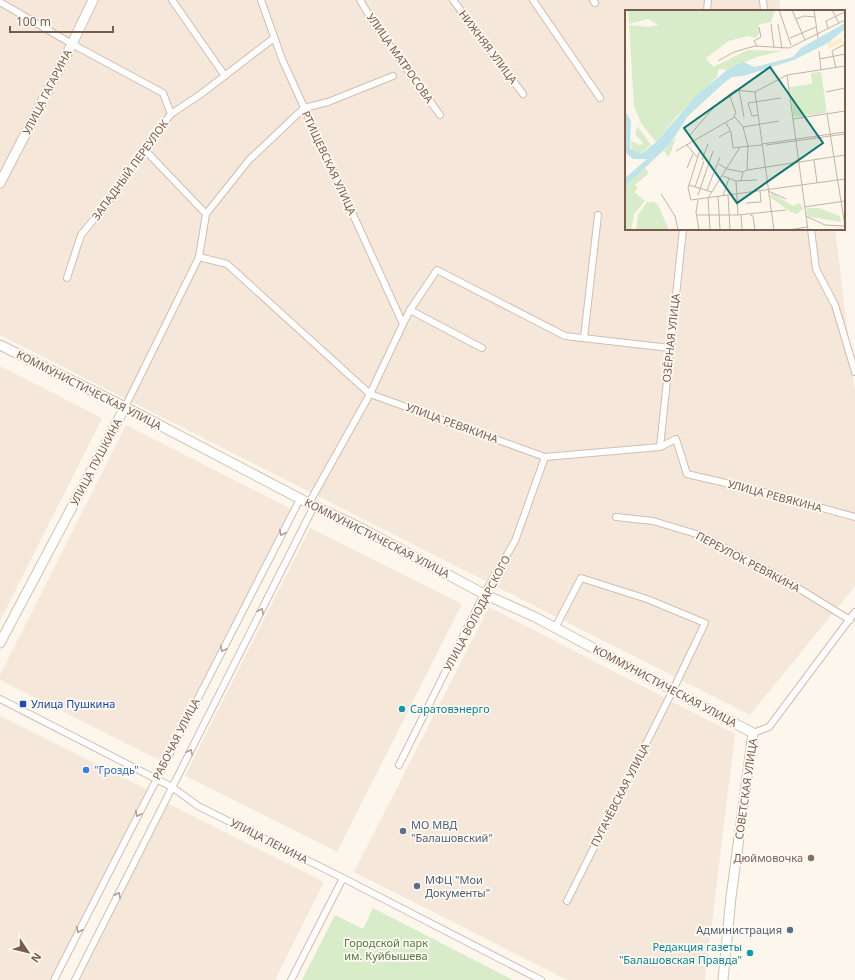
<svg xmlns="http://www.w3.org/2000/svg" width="855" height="980" font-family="'Noto Sans',sans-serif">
  <rect width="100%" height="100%" fill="#fdf6ec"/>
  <!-- residential -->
  <g fill="#f5e8da">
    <path d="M0 0H779L781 11H626V229H835L855 392V586L750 715 0 335Z"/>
    <path d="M0 366 102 418 0 621Z"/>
    <path d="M126 425 295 511 167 764 0 680V675Z"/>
    <path d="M310 528 462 604 337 852 185 776Z"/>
    <path d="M489 607 735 734 705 980H567L354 872Z"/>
    <path d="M0 716 148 790 52 980H0Z"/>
    <path d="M165 802 324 882 275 980H76Z"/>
  </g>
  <!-- green -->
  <path fill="#d8ecc9" d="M373 908 513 980H302L335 915 363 929Z"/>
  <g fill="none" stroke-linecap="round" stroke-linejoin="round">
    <!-- street casing -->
    <g stroke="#d1beb0" stroke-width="8">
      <g id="street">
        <path d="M172 0 225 76"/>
        <path d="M261 0 282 59 403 324 370 394 309 503"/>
        <path d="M360 0 373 22 440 115"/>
        <path d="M453 0 523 94"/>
        <path d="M533 0 600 98"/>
        <path d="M593 0 595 3"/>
        <path d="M763 0 764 11"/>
        <path d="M0 2 72 44 163 93 171 114"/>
        <path d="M707 11 708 0"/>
        <path d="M144 149 206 214 199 257 227 264 370 394 545 457 660 447 676 439 687 474 760 491 855 517"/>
        <path d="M206 214 249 160 304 108 328 102 393 76"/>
        <path d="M811 229 816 269 835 305 855 372"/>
        <path d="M67 278 81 235 108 202 144 149 171 114 201 94 274 38"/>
        <path d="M410 310 482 348"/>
        <path d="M403 324 410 310 437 270 565 336 670 348"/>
        <path d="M584 338 598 215"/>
        <path d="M125 407 199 257"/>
        <path d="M660 447 683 229"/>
        <path d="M616 517 653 521 703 536 785 580 850 620"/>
        <path d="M555 628 581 578 647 599 705 623 673 690 567 901"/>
        <path d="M0 699 172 787 198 806 343 878 541 980"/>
        <path d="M753 733 769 727 855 612"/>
        <path d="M399 765 484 594 515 541 545 457"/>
        <path d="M54 980 300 499"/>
        <path d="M75 980 314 506"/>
        <path d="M291 980 343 878"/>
      </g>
    </g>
    <!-- secondary casing -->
    <g stroke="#d6c0b0" stroke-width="11">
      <g id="secondary">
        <path d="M0 183 72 44 93 0"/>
        <path d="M0 345 125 407 314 506 357 526 484 594 535 617 753 733 731 897 723 980"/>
        <path d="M0 643 125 407"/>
      </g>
    </g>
    <!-- street -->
    <use href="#street" stroke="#fff" stroke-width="6"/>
    <!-- secondary -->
    <use href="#secondary" stroke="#fff" stroke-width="9"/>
  </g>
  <!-- one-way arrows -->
  <defs><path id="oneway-chevron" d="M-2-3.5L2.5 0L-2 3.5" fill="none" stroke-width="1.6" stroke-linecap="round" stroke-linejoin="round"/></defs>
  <g stroke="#af9d94">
    <use href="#oneway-chevron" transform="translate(282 533) rotate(117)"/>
    <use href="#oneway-chevron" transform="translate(261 611) rotate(-63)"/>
    <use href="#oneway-chevron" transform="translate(223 649) rotate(117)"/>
    <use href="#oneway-chevron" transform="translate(190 752) rotate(-64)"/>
    <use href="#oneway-chevron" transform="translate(138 814) rotate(117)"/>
    <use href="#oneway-chevron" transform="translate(118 895) rotate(-63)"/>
    <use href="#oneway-chevron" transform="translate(79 930) rotate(117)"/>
  </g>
  <!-- markers -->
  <rect fill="#1a4fb4" stroke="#fffaf3" stroke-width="1.5" x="19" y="700" width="8" height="8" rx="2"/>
  <g fill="#0f9aa8" stroke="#fffaf3" stroke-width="1.5">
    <circle cx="402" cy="709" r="4"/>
    <circle cx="750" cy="953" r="4"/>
  </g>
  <circle fill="#3f7fe0" stroke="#fffaf3" stroke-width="1.5" cx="86" cy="770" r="4"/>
  <g fill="#5c6f8a" stroke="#fffaf3" stroke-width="1.5">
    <circle cx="403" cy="831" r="4"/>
    <circle cx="417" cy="886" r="4"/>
    <circle cx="790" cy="930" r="4"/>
  </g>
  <circle fill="#8d6e63" stroke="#fffaf3" stroke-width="1.5" cx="811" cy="858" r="4"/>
  <g text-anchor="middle" stroke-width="3.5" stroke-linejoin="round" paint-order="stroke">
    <!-- street labels -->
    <g font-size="11" fill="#7a5c4d" stroke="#fffaf3">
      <text transform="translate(488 47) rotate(53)" y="4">НИЖНЯЯ УЛИЦА</text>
      <text transform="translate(400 58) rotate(55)" y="4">УЛИЦА МАТРОСОВА</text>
      <text transform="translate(47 92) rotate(-63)" y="4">УЛИЦА ГАГАРИНА</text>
      <text transform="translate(329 163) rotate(65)" y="4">РТИЩЕВСКАЯ УЛИЦА</text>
      <text transform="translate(130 170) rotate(-54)" y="4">ЗАПАДНЫЙ ПЕРЕУЛОК</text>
      <text transform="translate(671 338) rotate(-84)" y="4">ОЗЁРНАЯ УЛИЦА</text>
      <text transform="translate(89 390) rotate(27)" y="4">КОММУНИСТИЧЕСКАЯ УЛИЦА</text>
      <text transform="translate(452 423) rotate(20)" y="4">УЛИЦА РЕВЯКИНА</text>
      <text transform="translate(96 462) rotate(-62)" y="4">УЛИЦА ПУШКИНА</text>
      <text transform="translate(775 496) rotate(15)" y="4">УЛИЦА РЕВЯКИНА</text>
      <text transform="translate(377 538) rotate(27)" y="4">КОММУНИСТИЧЕСКАЯ УЛИЦА</text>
      <text transform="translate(748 562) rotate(28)" y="4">ПЕРЕУЛОК РЕВЯКИНА</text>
      <text transform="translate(477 613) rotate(-62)" y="4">УЛИЦА ВОЛОДАРСКОГО</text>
      <text transform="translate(665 686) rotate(28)" y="4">КОММУНИСТИЧЕСКАЯ УЛИЦА</text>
      <text transform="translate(176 739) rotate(-63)" y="4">РАБОЧАЯ УЛИЦА</text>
      <text transform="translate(746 789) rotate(-82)" y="4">СОВЕТСКАЯ УЛИЦА</text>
      <text transform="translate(620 795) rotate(-63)" y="4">ПУГАЧЁВСКАЯ УЛИЦА</text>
      <text transform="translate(269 841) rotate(27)" y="4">УЛИЦА ЛЕНИНА</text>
    </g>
    <!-- transit labels -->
    <g font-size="11" fill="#164399" stroke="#fffaf3" text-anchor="start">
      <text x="31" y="708">Улица Пушкина</text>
    </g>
    <!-- culture labels -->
    <g font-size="11" fill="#0d838f" stroke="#fffaf3" text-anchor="start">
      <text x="410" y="713">Саратовэнерго</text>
      <text x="742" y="951" text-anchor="end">Редакция газеты<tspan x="742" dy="13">"Балашовская Правда"</tspan></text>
    </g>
    <!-- shop labels -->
    <g font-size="11" fill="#366cbe" stroke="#fffaf3" text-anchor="start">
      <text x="94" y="774">"Гроздь"</text>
    </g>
    <!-- service labels -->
    <g font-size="11" fill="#4e5e75" stroke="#fffaf3" text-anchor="start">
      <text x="411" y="829">МО МВД<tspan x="411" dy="13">"Балашовский"</tspan></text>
      <text x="425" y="884">МФЦ "Мои<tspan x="425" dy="13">Документы"</tspan></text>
      <text x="782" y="934" text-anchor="end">Администрация</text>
    </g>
    <!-- education labels -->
    <g font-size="11" fill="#785e54" stroke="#fffaf3" text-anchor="end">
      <text x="803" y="862">Дюймовочка</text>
    </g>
    <!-- park labels -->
    <g font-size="11" fill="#537a41" stroke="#fffaf3">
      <text x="386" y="947">Городской парк<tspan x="386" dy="13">им. Куйбышева</tspan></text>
    </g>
  </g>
  <!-- overview -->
  <g transform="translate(625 10)">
    <rect width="220" height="220" fill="#fdf6ec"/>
    <path d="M3 0H150L146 12 133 15 135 23 131 28 122 26 104 31 81 48 88 57 123 40 157 41 132 47 102 60 94 59 92 67 52 106 31 132 16 113 9 96 4 15 24 17 33 15 23 9 4 14ZM196 62 202 103 171 107 168 104 165 77 187 74 186 63ZM12 116 26 135 15 144 8 141 6 135V131L15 135 18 133 10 124ZM51 127 45 145 43 146 39 141ZM20 158 24 163 10 175 13 178 9 182 20 191 9 204 6 220H0V177ZM147 183 168 196 175 193 178 199 172 204 164 201 145 187ZM22 192H29L33 195 44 220H11L13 205ZM182 198H194L215 206 216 212 186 207 182 205Z" fill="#d8ecc9"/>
    <path d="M216 28 219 32 203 39V33Z" fill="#fcefc7"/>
    <path d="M220 13V19L203 33 169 50 118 66 107 67 99 73 63 106 45 134 0 177V168L22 149H8L1 143 0 100 6 111 5 138 16 144 31 132 71 86 102 60 118 52 130 57 168 47 176 38Z" fill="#bfe3e8"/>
    <path fill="none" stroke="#c5b3a7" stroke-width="1" d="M154 0 166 35M167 0 180 30M189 0 193 28M207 0 214 13M171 9 179 6 190 7M146 14 149 38M153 14 157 39M203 18 201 11 220 2M165 28 191 17M132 36 129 31 136 27 134 17M194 41 196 60M195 49 220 44M93 51 109 42 130 36 164 38 220 10M211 58 207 41 220 34M162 65 183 220M114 80 119 107M130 82 149 220M201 82 220 78M104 84 111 103 109 106 118 117 123 136 122 160 118 162 116 171M202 104 220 216M133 105 127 106 123 93 156 88M168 109 220 101M101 113 106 122 108 138 115 137M118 117 154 111M64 126 91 95 110 80 130 82 162 65 220 56M94 127 105 121M61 134 72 147M137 134 220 122M141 135 220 124M75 140 63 178 66 190 220 169M51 141 110 107M77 150 83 134M189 150 192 173M94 154 102 159 118 162M62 158 68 144M122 160 220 145M98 166 111 171 132 170M111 171 113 205M64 175 87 182M70 177 79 151M82 180 95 147M143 181 161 189M36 184 50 206 53 220M73 185 88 141M103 185 105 220M93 186 95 220M98 186 104 168M73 190 71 202 74 220M121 193 136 192 135 181M179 197 220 191M72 205H113L161 200M116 205 117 220M125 205 128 206 130 220M181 206 200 215 219 216M85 220 83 188 115 137 137 135M164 220 182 217"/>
    <path fill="#0f766e" fill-opacity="0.15" stroke="#0f766e" stroke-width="2" d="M145 57 198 133 112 193 59 118Z"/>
    <rect width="220" height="220" fill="none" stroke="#7a5c4d" stroke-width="2"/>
  </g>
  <!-- north arrow -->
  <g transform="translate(28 952) rotate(125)" stroke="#fffaf3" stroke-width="3" paint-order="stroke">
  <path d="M0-3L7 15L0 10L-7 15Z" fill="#7a5c4d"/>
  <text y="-6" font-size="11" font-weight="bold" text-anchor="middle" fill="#7a5c4d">N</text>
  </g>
  <!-- scale -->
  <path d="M10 26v6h103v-6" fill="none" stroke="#7a5c4d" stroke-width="2"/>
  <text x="16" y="26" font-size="12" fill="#7a5c4d" stroke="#fffaf3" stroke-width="3" paint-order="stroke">100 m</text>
</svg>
